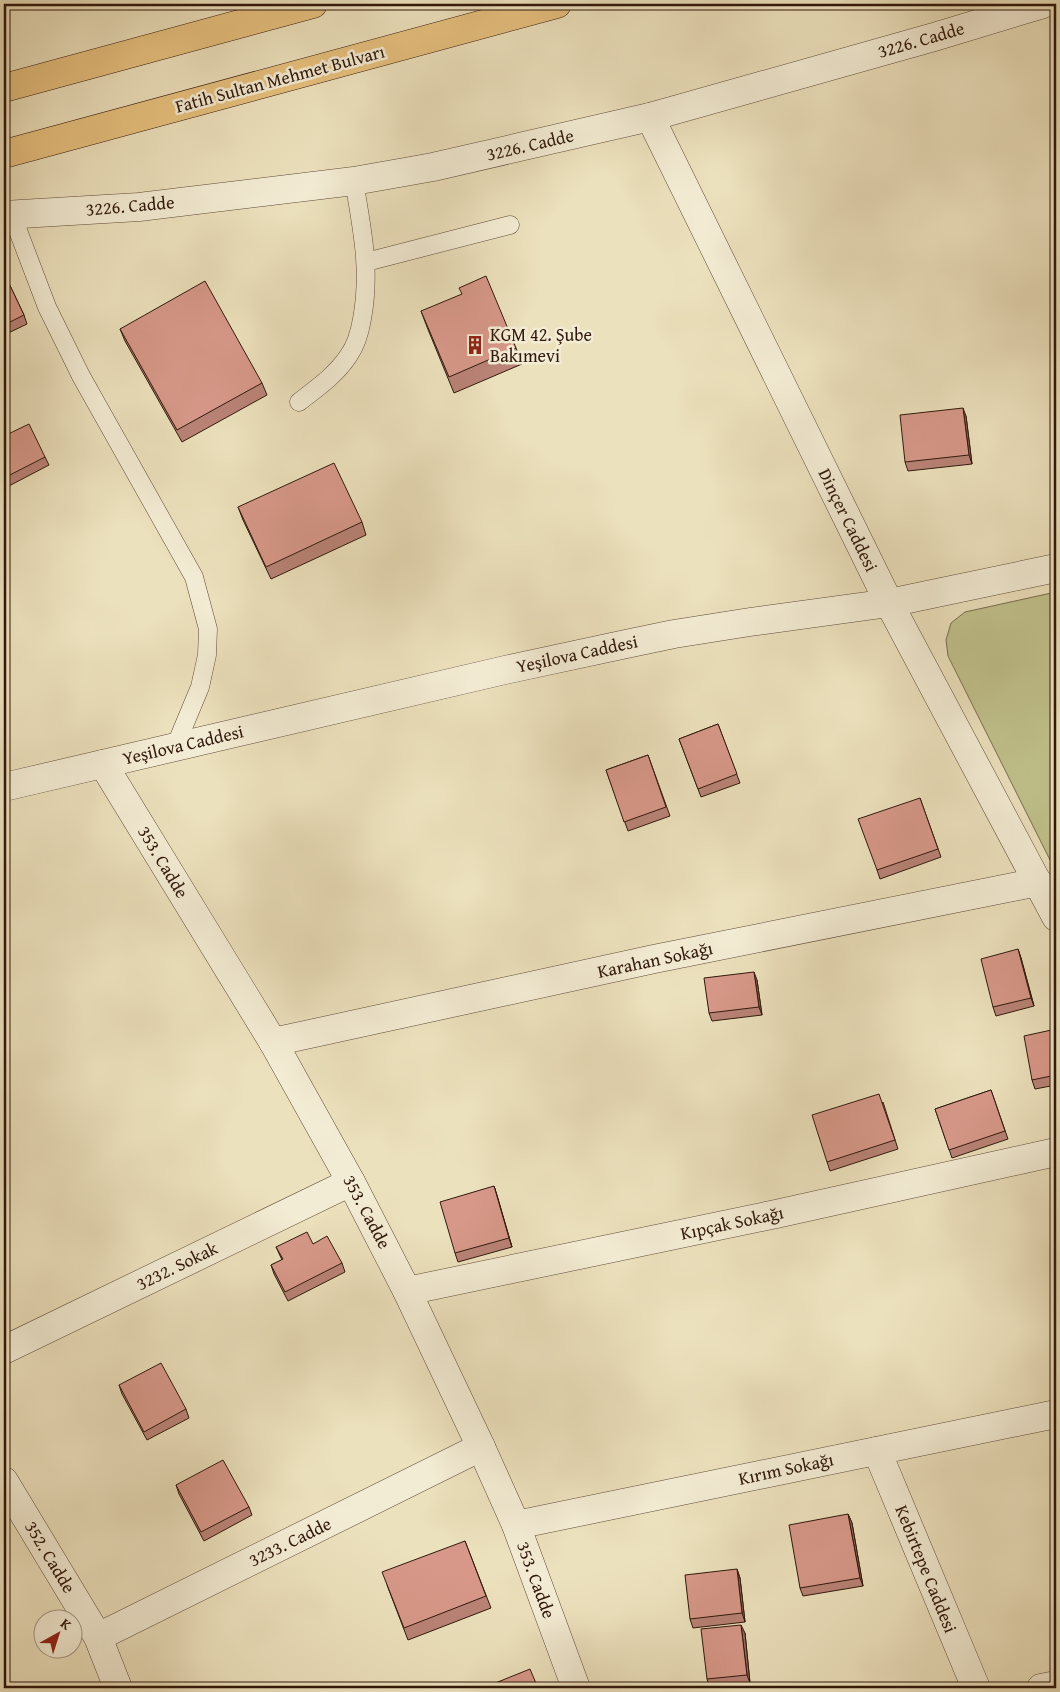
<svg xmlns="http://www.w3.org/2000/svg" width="1060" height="1692" font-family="'Gentium Book Plus',serif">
  <rect width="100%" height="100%" fill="#ece1bd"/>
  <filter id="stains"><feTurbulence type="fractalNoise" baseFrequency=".004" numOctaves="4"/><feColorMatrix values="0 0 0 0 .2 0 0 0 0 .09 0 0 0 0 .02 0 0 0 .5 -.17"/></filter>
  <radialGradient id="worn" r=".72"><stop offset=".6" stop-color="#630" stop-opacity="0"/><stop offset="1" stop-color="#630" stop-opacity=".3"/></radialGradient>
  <!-- green -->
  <path fill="#c0c18c" stroke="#786c4c" d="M1056 592V872L948 656 946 640 951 623 965 612Z"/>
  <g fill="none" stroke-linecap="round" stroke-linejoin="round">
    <!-- service casing -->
    <g stroke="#5f4a38" stroke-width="19">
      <g id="service">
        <path d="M12 215 47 307 81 376 194 577 208 629 207 655 200 687 175 747"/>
        <path d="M366 262 510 225"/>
        <path d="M299 402C317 388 336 375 349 355 356 345 360 331 362 319 371 270 362 229 354 181"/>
      </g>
    </g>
    <!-- minor casing -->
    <g stroke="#5f4a38" stroke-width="29">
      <g id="minor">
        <path d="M273 1042 654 959 1038 882"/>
        <path d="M407 1291 776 1214 1056 1152"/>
        <path d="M4 1350 351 1182"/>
        <path d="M516 1525 1056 1414"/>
        <path d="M1041 1688 1056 1685"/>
      </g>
    </g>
    <!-- tertiary casing -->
    <g stroke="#5f4a38" stroke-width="29">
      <g id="tertiary">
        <path d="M650 117 889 603 1056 917"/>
        <path d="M4 215 139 207 354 181 433 167 650 117 934 37 1043 4"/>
        <path d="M103 764 273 1042 351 1182 407 1291 481 1447 516 1525 576 1688"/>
        <path d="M4 787 505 670 626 644 674 634 750 622 889 603 1056 568"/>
        <path d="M877 1451 976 1688"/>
        <path d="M4 1481 98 1637 118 1688"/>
        <path d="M98 1637 481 1447"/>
      </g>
    </g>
    <!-- trunk casing -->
    <g stroke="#30180c" stroke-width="29">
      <g id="trunk">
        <path d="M4 88 313 4"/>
        <path d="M4 154 557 4"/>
      </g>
    </g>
    <!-- service -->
    <use href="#service" stroke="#f3ecd4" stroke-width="18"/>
    <!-- minor -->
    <use href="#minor" stroke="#f3ecd4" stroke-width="28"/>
    <!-- tertiary -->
    <use href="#tertiary" stroke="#f3ecd4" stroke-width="28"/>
    <!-- trunk -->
    <use href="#trunk" stroke="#e6c07e" stroke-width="28"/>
  </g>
  <!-- wall -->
  <g fill="#b98376" stroke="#30180c">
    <path d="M4 273 24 315 27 324 4 335Z"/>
    <path d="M421 311 516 348 522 364 454 393 427 327Z"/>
    <path d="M120 329 262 383 267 395 182 442 125 341Z"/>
    <path d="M966 416 972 464 908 471 905 462Z"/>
    <path d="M4 436 45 457 49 465 7 487 4 480Z"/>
    <path d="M238 507 362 522 366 535 271 579 243 520Z"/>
    <path d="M718 724 740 783 701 797 679 739Z"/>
    <path d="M648 755 670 816 628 831 606 770Z"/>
    <path d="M920 798 941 857 880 879 877 870Z"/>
    <path d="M1018 949 1021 958 1034 1006 996 1016 993 1007Z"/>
    <path d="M757 980 762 1015 712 1021 709 1013Z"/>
    <path d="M1056 1029V1085L1035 1089 1032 1080Z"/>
    <path d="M991 1090 1008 1139 952 1158 935 1109Z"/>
    <path d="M883 1102 898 1149 830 1171 827 1162Z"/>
    <path d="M494 1186 512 1247 458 1262 455 1253Z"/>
    <path d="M313 1244 342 1263 345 1272 288 1301 274 1274 271 1265 282 1260 276 1247Z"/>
    <path d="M119 1385 186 1409 189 1418 147 1440 122 1394Z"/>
    <path d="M176 1485 249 1507 252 1515 204 1541 179 1494Z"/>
    <path d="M848 1514 852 1523 863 1586 803 1596 800 1588Z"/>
    <path d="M465 1541 491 1608 408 1640 387 1585Z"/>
    <path d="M737 1569 740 1578 745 1622 693 1628 690 1619Z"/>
    <path d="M745 1633 750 1683 710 1688 707 1679Z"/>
  </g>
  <!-- shaded-wall -->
  <g fill="#966a60" stroke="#30180c">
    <path d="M963 408 966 416 972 464 969 455Z"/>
    <path d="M1018 949 1021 958 1034 1006 1031 998Z"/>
    <path d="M754 972 757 980 762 1015 759 1007Z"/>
    <path d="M494 1186 497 1195 512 1247 509 1238Z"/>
    <path d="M848 1514 852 1523 863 1586 860 1578Z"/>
    <path d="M737 1569 740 1578 745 1622 742 1613Z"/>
    <path d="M741 1625 745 1633 750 1683 747 1675Z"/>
  </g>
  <!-- building -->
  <g fill="#d79889" stroke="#30180c">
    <path d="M4 273 24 315 4 325Z"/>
    <path d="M486 276 516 348 449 377 421 311 462 294 459 288Z"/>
    <path d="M205 281 262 383 177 430 120 329Z"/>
    <path d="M963 408 969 455 905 462 900 415Z"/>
    <path d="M29 424 45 457 4 478V436Z"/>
    <path d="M334 463 362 522 266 567 238 507Z"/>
    <path d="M718 724 737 774 698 789 679 739Z"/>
    <path d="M648 755 666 807 624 822 606 770Z"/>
    <path d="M920 798 938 849 877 870 858 819Z"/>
    <path d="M1018 949 1031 998 993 1007 981 959Z"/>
    <path d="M754 972 759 1007 709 1013 704 978Z"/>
    <path d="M1056 1029V1075L1032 1080 1024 1036Z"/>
    <path d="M991 1090 1005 1131 949 1150 935 1109Z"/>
    <path d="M879 1094 895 1140 827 1162 812 1115Z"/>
    <path d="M494 1186 509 1238 455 1253 440 1202Z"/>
    <path d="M307 1232 313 1244 327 1236 342 1263 285 1292 271 1265 283 1259 276 1247Z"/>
    <path d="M161 1363 186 1409 144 1432 119 1385Z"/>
    <path d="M223 1460 249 1507 201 1532 176 1485Z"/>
    <path d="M848 1514 860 1578 800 1588 789 1525Z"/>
    <path d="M465 1541 486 1596 404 1628 382 1572Z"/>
    <path d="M737 1569 742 1613 690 1619 685 1575Z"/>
    <path d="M741 1625 747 1675 707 1679 701 1629Z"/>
    <path d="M530 1669 538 1688H483Z"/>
  </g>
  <!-- icons -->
  <defs>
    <g id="building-bare" transform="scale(1.5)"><path d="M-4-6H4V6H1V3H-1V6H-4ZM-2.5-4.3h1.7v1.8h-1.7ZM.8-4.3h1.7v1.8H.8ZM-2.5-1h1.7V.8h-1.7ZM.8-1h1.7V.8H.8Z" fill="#8f2418" stroke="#f3ecd4" stroke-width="2.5" paint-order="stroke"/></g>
  </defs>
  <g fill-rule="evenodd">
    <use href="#building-bare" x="475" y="345"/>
  </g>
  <g text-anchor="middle" stroke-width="5" stroke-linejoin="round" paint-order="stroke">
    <!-- street labels -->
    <g font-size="18" fill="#30180c" stroke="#f3ecd4">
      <text transform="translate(921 40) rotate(-16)" y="6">3226. Cadde</text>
      <text transform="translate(280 79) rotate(-15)" y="6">Fatih Sultan Mehmet Bulvarı</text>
      <text transform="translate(530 145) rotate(-13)" y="6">3226. Cadde</text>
      <text transform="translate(130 206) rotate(-5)" y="6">3226. Cadde</text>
      <text transform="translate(848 520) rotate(64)" y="6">Dinçer Caddesi</text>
      <text transform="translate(577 654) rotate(-12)" y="6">Yeşilova Caddesi</text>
      <text transform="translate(183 745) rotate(-13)" y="6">Yeşilova Caddesi</text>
      <text transform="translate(163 862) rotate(59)" y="6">353. Cadde</text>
      <text transform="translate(655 960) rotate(-12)" y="6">Karahan Sokağı</text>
      <text transform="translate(367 1212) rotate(62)" y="6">353. Cadde</text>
      <text transform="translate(732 1223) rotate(-12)" y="6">Kıpçak Sokağı</text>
      <text transform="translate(177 1266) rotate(-26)" y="6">3232. Sokak</text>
      <text transform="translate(786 1469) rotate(-12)" y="6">Kırım Sokağı</text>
      <text transform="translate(290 1542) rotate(-26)" y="6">3233. Cadde</text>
      <text transform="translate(50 1557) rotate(59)" y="6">352. Cadde</text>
      <text transform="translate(926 1569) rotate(68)" y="6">Kebirtepe Caddesi</text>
      <text transform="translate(536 1580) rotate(70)" y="6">353. Cadde</text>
    </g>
    <!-- poi labels -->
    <g font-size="18" fill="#30180c" stroke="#f3ecd4" text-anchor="start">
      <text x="490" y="341">KGM 42. Şube<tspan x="490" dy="21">Bakımevi</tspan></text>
    </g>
  </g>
  <!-- margin -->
  <rect width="1060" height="1692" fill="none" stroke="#ece1bd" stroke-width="20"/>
  <rect x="5" y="5" width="1050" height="1682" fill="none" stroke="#30180c" stroke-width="2.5"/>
  <rect x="10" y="10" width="1040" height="1672" fill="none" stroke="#30180c"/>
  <!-- north arrow -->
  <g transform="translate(58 1634) rotate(39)"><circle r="24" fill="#f3ecd4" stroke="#a59784"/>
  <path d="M0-4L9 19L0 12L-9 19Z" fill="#8f2418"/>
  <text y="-8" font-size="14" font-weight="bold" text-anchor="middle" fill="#30180c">K</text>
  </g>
  <rect width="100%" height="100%" filter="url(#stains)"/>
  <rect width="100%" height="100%" fill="url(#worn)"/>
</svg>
